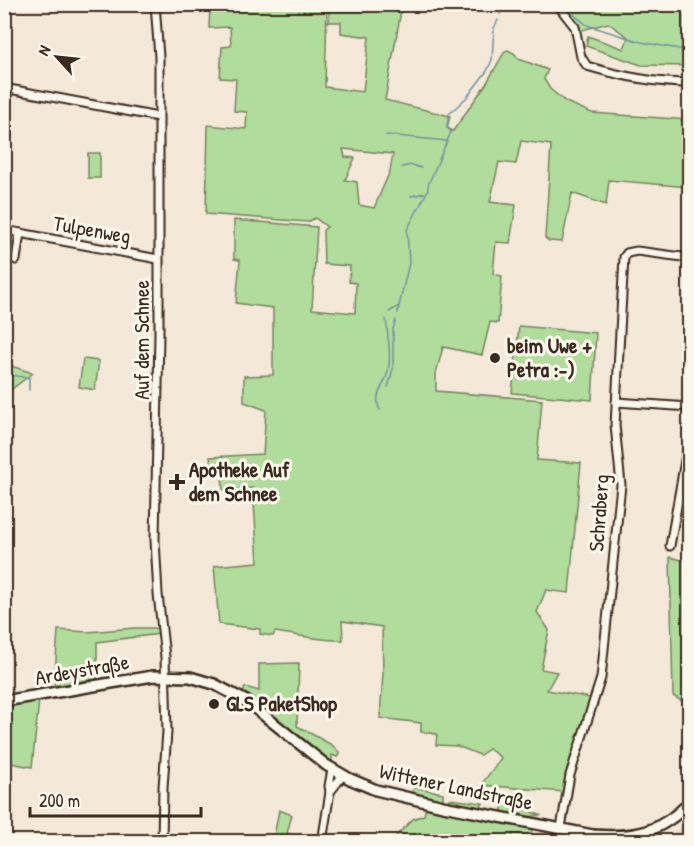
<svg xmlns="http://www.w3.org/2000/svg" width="694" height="846" font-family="'Patrick Hand',sans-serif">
  <rect width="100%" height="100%" fill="#f4e8d9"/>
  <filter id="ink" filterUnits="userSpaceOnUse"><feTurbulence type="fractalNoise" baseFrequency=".0167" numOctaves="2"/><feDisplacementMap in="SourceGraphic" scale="12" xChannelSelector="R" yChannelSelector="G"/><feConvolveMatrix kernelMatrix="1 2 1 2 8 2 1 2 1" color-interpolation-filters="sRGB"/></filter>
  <g filter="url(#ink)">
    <!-- built -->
    <path fill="#ecd6c2" d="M689 818V841H657L678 830Z"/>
    <!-- green -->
    <g fill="#b0dd9c" stroke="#76845d" stroke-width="1.5" fill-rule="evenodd">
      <path d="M210 5H327L325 87 363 92 369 37 341 33V22H329V5H379L399 8 401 11 385 100 450 116 447 128 453 131 486 84 505 51 508 50 514 53 519 59 548 70 544 79 550 89 566 102 592 113 689 120V187L609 180 606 205 572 193 562 242 549 241 545 238 551 145 521 141 516 164 499 162 490 202 516 205 510 243 496 242 493 274 502 276 498 323 490 322 482 355 443 347 436 373V391L542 400 537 460 581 463 569 593 546 590 537 612 549 630 541 669 557 672 547 690 591 698 564 792 481 785 501 758 489 749 480 755 457 746 436 745 437 734 421 732V723L380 718 383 673 382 627 342 621 343 640C320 641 297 635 275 632L273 636 260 634V629L219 624 214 566 258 562 253 488 223 490 222 473H212L210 457 263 454 266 410 244 402V376L273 375V308L236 303 240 260 234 259V220L317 227 312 309 355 313 356 283 349 282 350 266 324 264 323 230 327 227 315 218 308 222 206 214 208 125 246 129 247 112 234 111 236 79 220 78 222 47 231 46 230 27 209 28ZM343 149 393 154 390 171 374 208 359 205 357 182 345 180 355 158 345 157Z"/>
      <path d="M560 5H689V66L641 65 586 46 588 36 624 49 628 37 608 23 579 31Z"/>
      <rect x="88" y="153" width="12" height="25"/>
      <path d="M519 326 596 333 592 400 512 393Z"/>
      <path d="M83 359 99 361 95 390 79 387Z"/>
      <path d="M5 364 33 373 5 394 4 364Z"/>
      <path d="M670 557 689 562V705L673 696Z"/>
      <path d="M134 628H158L159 634 97 642V682L54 689 58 630 88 632Z"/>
      <path d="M299 663 297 726 332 745 340 753 337 757 332 755V761L328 762 243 694 245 687 259 691V664Z"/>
      <path d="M39 700 32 767 5 762V705Z"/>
      <path d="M414 787 443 793V800L439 801 412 796Z"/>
      <path d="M449 799 483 803 479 810 452 805Z"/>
      <path d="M503 804 512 805 540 815 523 818 501 813Z"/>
      <path d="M426 806 532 826 531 840 525 839V835L512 834 514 841 390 842 413 819 424 815Z"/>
      <path d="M279 810 292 815 287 833 304 841H273Z"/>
    </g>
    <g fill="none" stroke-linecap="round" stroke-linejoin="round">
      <!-- stream -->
      <g stroke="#7092a0" stroke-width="1.5">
        <path d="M567 4 573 14 587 25 641 42 690 51"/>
        <path d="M500 14 503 4"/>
        <path d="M386 135 447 141"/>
        <path d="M402 167 412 165 421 168"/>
        <path d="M411 196 425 193"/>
        <path d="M389 312 399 306 409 263 407 230 428 190V185L451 132 447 126 449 114 467 97 487 71 492 60 494 28 498 20"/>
        <path d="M398 313 399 306"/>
        <path d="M4 374 29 378V390"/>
        <path d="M388 387 393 369V329L396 320"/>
        <path d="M380 410C373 396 383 388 387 375 392 358 388 337 386 319"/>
      </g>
      <!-- minor casing -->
      <g stroke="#3b2a1e" stroke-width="11">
        <g id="minor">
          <path d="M155 4 159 57V334L155 540 158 594 165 657 167 732 163 787 162 842"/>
          <path d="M557 4 575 27 581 57 587 66C620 76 655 83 690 83"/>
          <path d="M4 88 158 117"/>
          <path d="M7 230 20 233"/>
          <path d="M16 260 20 233 158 259"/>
          <path d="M616 402 690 407"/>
          <path d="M670 546 690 432"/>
          <path d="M330 792 343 775"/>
          <path d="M561 828 570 775 601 678 621 485 615 425 624 257 627 253 637 251 690 258"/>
          <path d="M322 842 330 792 329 786 332 769"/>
        </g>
      </g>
      <!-- secondary casing -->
      <g stroke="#3b2a1e" stroke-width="14">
        <path id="secondary" d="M4 701 153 676 190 677 214 684 246 701 326 765 350 779 376 790 443 806 593 835C635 838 660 833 690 802"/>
      </g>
      <!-- minor -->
      <use href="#minor" stroke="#fbf7ec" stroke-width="7"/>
      <!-- secondary -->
      <use href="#secondary" stroke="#fbf7ec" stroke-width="9"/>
    </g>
  </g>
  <!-- markers -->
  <g fill="#3b2a1e" stroke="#fbf7ec" stroke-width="2">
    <circle cx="495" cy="358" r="6"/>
    <path d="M174 473h6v6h6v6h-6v6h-6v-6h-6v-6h6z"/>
    <circle cx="214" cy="704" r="6"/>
  </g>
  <g text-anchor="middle" stroke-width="6" stroke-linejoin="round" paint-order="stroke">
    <!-- street labels -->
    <g font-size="21" fill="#3b2a1e" stroke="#fbf7ec">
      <text transform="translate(92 230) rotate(10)" y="7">Tulpenweg</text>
      <text transform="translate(142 340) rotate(-90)" y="7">Auf dem Schnee</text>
      <text transform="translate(599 513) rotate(-86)" y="7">Schraberg</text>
      <text transform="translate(82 670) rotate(-10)" y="7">Ardeystraße</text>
      <text transform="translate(456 787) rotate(12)" y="7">Wittener Landstraße</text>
    </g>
    <!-- poi labels -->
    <g font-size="21" font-weight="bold" fill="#3b2a1e" stroke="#fbf7ec" text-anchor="start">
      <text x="507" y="353">beim Uwe +<tspan x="507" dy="24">Petra :-)</tspan></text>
      <text x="189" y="477">Apotheke Auf<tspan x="189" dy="24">dem Schnee</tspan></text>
      <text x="226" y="711">GLS PaketShop</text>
    </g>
  </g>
  <!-- margin -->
  <rect width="694" height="846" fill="none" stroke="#fbf7ec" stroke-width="24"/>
  <rect x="12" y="12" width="670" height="822" fill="none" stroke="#3b2a1e" stroke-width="2" filter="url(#ink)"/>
  <!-- north arrow -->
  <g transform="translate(57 57) rotate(297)" stroke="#fbf7ec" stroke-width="4.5" paint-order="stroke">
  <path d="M0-4.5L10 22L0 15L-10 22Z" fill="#3b2a1e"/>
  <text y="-9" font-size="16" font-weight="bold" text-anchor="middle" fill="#3b2a1e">N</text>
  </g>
  <!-- scale -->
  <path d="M30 807v9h171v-9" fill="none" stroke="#3b2a1e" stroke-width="3"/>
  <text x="39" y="807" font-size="18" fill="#3b2a1e" stroke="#fbf7ec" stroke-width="4.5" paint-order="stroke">200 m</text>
</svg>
